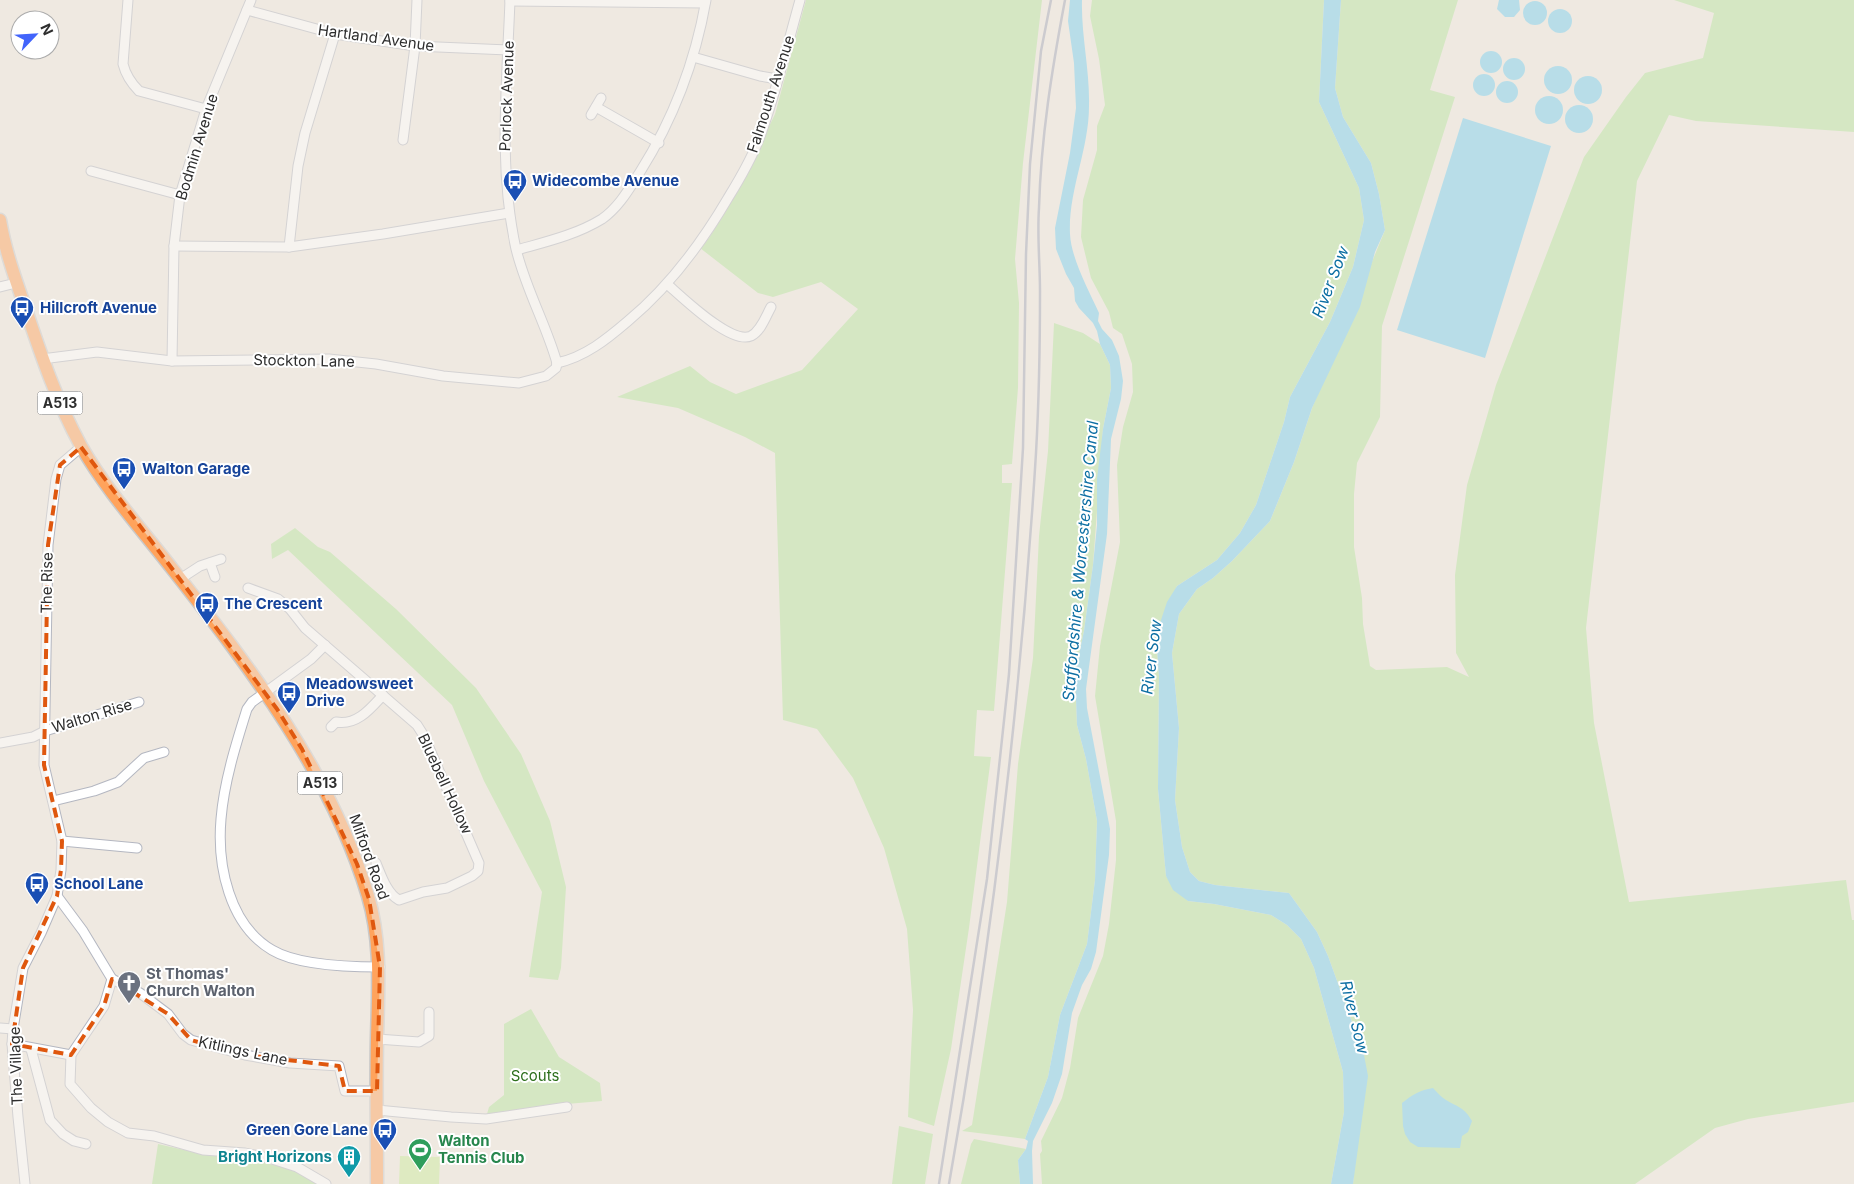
<svg xmlns="http://www.w3.org/2000/svg" width="1854" height="1184" font-family="Inter,sans-serif">
  <rect width="100%" height="100%" fill="#efe9e1"/>
  <!-- green -->
  <g fill="#b6e59e">
    <path d="M806 0H1042L1023 163 1015 259 1019 303 1018 388 1012 464 1002 465V483H1012L994 711 977 710 974 756 991 757 969 928 951 1049 934 1126 908 1117 913 1010 907 929 884 848 853 778 817 729 783 720 775 453 745 437 678 408 617 397 690 366 710 382 736 394 802 370 858 309 821 282 773 297 758 293 700 248 709 238 740 187 775 114Z"/>
    <path d="M1092 0H1324L1319 102 1359 188 1364 220 1353 267 1330 322 1290 397 1284 422 1256 505 1240 533 1217 560 1177 586 1156 635 1159 676 1158 789 1166 876 1188 901 1214 904 1271 915 1287 925 1301 939 1314 968 1343 1072 1344 1112 1331 1184H1042L1040 1154 1042 1151 1041 1141 1062 1098 1070 1068 1078 1018 1103 956 1109 924 1116 860V821L1095 696 1100 646 1120 542 1117 465 1123 427 1133 392 1132 364 1122 334 1113 328 1109 312 1091 278 1081 237 1083 200 1097 150V126L1105 105 1099 59 1090 16Z"/>
    <path d="M1341 0H1458L1430 90 1455 97 1382 326 1380 417 1357 463 1354 494V547L1362 598 1363 624 1370 666 1376 670 1447 667 1469 677 1456 653 1455 575 1467 485 1496 385 1584 157 1626 97 1645 73 1703 58 1714 13 1674 0H1854V132L1696 121 1669 115 1637 181 1586 628 1594 723 1629 902 1846 880 1852 920H1854V1102L1748 1119 1715 1128 1635 1184H1353L1364 1055 1328 956 1317 932 1289 893 1215 885 1199 881 1190 872 1182 847 1175 800 1179 728 1172 653 1179 614 1197 589 1213 578 1232 561 1270 521 1294 462 1312 408 1385 230 1379 194 1371 163 1343 117 1335 88Z"/>
    <path d="M1054 323 1083 333 1100 344 1110 365 1111 388 1103 429 1093 565 1084 631 1075 674 1077 725 1086 759 1097 821 1095 880 1087 944 1060 1015 1048 1077 1025 1139 962 1131 972 1125 1007 902 1018 764 1033 658 1039 536 1048 451Z"/>
    <path d="M295 528 318 547 330 552 396 609 476 688 521 754 550 821 566 887 561 968 558 980 529 977 542 892 484 781 452 705 288 550 272 559 271 544Z"/>
    <path d="M531 1009 559 1057 600 1083 602 1101 543 1106 487 1114 489 1107 504 1095V1024Z"/>
    <path d="M899 1126 933 1134 925 1184H892Z"/>
    <path d="M974 1139 1026 1149 1018 1160 1020 1184H961L971 1144Z"/>
    <path d="M158 1144 202 1154 254 1160 297 1171 318 1184H152Z"/>
  </g>
  <!-- pitch -->
  <path fill="#c9ec9a" d="M400 1156 440 1157 439 1184H399Z"/>
  <!-- water -->
  <g fill="#75cff0">
    <path d="M1070 0H1082C1081 35 1090 71 1089 106 1089 150 1068 191 1070 234 1071 258 1089 291 1099 313L1098 321 1102 329 1112 340 1119 356 1123 381 1121 399 1111 439 1107 534 1086 689 1087 708 1110 829 1109 855 1096 952 1091 969 1082 985 1072 1013 1062 1074 1052 1103 1033 1141 1032 1151 1033 1184H1020L1018 1160 1026 1149 1028 1141 1025 1139 1048 1077 1060 1015 1087 944 1095 880 1097 821 1086 759 1077 725 1075 674 1084 631 1093 565 1097 525V479L1103 429 1111 388 1110 365 1100 344 1097 331 1093 323 1079 308 1075 301 1074 288 1066 274 1056 249 1055 228 1070 153 1076 108 1074 63 1068 21Z"/>
    <path d="M1324 0H1341L1335 88 1343 117 1371 163 1379 194 1385 230 1375 252 1360 307 1312 408 1294 462 1270 521 1232 561 1213 578 1197 589 1179 614 1172 653 1179 728 1175 800 1182 847 1190 872 1199 881 1215 885 1289 893 1317 932 1328 956 1364 1055 1368 1076 1353 1184H1331L1344 1112 1343 1072 1314 968 1301 939 1287 925 1271 915 1214 904 1188 901 1173 890 1166 876 1158 789 1159 676 1156 635 1167 602 1177 586 1217 560 1240 533 1256 505 1284 422 1290 397 1330 322 1353 267 1364 220 1359 188 1319 102Z"/>
    <path d="M1499 0H1519L1520 10 1514 17H1505L1497 9Z"/>
    <circle cx="1535" cy="13" r="12"/>
    <circle cx="1560" cy="21" r="12"/>
    <circle cx="1491" cy="62" r="11"/>
    <circle cx="1514" cy="69" r="11"/>
    <circle cx="1558" cy="80" r="14"/>
    <circle cx="1484" cy="85" r="11"/>
    <circle cx="1588" cy="90" r="14"/>
    <circle cx="1507" cy="92" r="11"/>
    <circle cx="1549" cy="110" r="14"/>
    <circle cx="1579" cy="119" r="14"/>
    <path d="M1463 118 1551 146 1485 358 1397 330Z"/>
    <path d="M1433 1088C1437 1092 1441 1097 1446 1100 1458 1107 1465 1108 1472 1121L1468 1132 1462 1136 1460 1148 1418 1147 1410 1142 1405 1134 1403 1126 1402 1103C1412 1095 1420 1090 1433 1088Z"/>
  </g>
  <g fill="none" stroke-linecap="round" stroke-linejoin="round">
    <!-- minor casing -->
    <g stroke="#b4b7c1" stroke-width="11">
      <g id="minor">
        <path d="M128 0 123 64C126 76 131 83 139 91L206 109"/>
        <path d="M510 0C507 83 498 167 516 249 526 290 546 324 557 363"/>
        <path d="M510 1 705 3"/>
        <path d="M247 10 335 34 415 46 508 50"/>
        <path d="M693 57 760 76 777 79"/>
        <path d="M596 107 659 143"/>
        <path d="M591 115 601 98"/>
        <path d="M403 140 415 46 417 0"/>
        <path d="M91 171 180 195"/>
        <path d="M174 246 289 247 383 234 509 213"/>
        <path d="M289 247 298 166 305 133 335 34"/>
        <path d="M517 250C545 242 576 235 602 219 619 207 629 189 640 172 674 118 695 63 706 0"/>
        <path d="M667 284C682 297 731 345 751 336 761 331 766 316 771 307"/>
        <path d="M0 287 16 283"/>
        <path d="M42 359 97 352 172 361 329 359 376 364 443 376 519 383 546 376 556 368 557 363"/>
        <path d="M172 361 174 246 180 195 206 109 251 0"/>
        <path d="M557 363C585 357 607 339 628 321 669 287 701 244 728 198 741 177 754 155 762 131 777 88 788 43 800 0"/>
        <path d="M210 563 215 577"/>
        <path d="M180 579 200 566 221 559"/>
        <path d="M248 588 278 599 290 609 305 628 417 725 424 736 479 863 478 871 472 876 447 888 423 892 399 900C387 894 381 875 376 863"/>
        <path d="M325 645 311 659 252 702 247 709C236 744 224 782 221 819 217 865 229 925 272 950 297 965 351 967 380 967"/>
        <path d="M331 727 336 722C357 726 371 708 383 695"/>
        <path d="M0 743 33 737 45 731 139 702"/>
        <path d="M53 801 94 791 118 782 144 758 164 752"/>
        <path d="M62 841 137 848"/>
        <path d="M57 896 83 931 112 979"/>
        <path d="M112 979 104 1006 71 1055 70 1084 91 1108 108 1122 128 1133 154 1136 203 1150 245 1153 272 1159 297 1167 326 1184"/>
        <path d="M112 979 140 993 168 1014 183 1034 191 1040 245 1055 290 1063 339 1066 345 1091H377"/>
        <path d="M0 1028 13 1029"/>
        <path d="M377 1039 419 1042 429 1036V1012"/>
        <path d="M12 1044 71 1055"/>
        <path d="M31 1049 50 1120 63 1134 74 1141 86 1144"/>
        <path d="M377 1110 451 1117 486 1119 567 1107"/>
        <path d="M25 1184 18 1117 12 1044 13 1029 23 968 41 933 57 896 61 870 62 841 44 765 48 545 56 479 60 465 81 447"/>
      </g>
    </g>
    <!-- highway casing -->
    <g stroke="#c9c9c9" stroke-width="15">
      <path id="highway" d="M0 220C5 250 15 278 25 307 41 355 57 402 81 446 106 490 143 531 174 571 252 670 331 773 368 896 382 943 378 991 377 1039 376 1088 377 1136 377 1184"/>
    </g>
    <!-- minor -->
    <use href="#minor" stroke="#fff" stroke-width="9"/>
    <!-- highway -->
    <use href="#highway" stroke="#ffa35c" stroke-width="12"/>
    <!-- rail -->
    <g stroke="#a3a6b8" stroke-width="2.5">
      <path d="M939 1184 987 879 1009 674 1023 448 1026 254 1030 164 1041 51 1051 0"/>
      <path d="M949 1184C992 942 1021 698 1036 453 1039 400 1040 345 1040 291 1040 263 1037 236 1039 208 1041 137 1052 69 1065 0"/>
    </g>
  </g>
  <!-- marked area -->
  <path d="M0 0H1854V1184H0ZM81 447 277 709 302 749 357 864 369 899 380 967 377 1091H345L339 1066 245 1055 191 1040 168 1014 112 979 104 1006 71 1055 12 1044 23 968 57 896 61 870 62 841 44 765 48 545 60 465Z" fill="#efe9e1" fill-opacity=".55" fill-rule="evenodd"/>
  <path fill="none" stroke="#df570e" stroke-width="4" stroke-dasharray="10 6" stroke-linejoin="round" d="M81 447 277 709 302 749 357 864 369 899 380 967 377 1091H345L339 1066 245 1055 191 1040 168 1014 112 979 104 1006 71 1055 12 1044 23 968 57 896 61 870 62 841 44 765 48 545 60 465Z"/>
  <!-- icons -->
  <defs>
    <g id="bus-pin" transform="scale(1.25)"><path d="M0 17L-7.5 6A9.5 9.5 0 1 1 7.5 6Z" fill="#1a4fb4" stroke="#fff"/><path d="M-5-6H5V4H4V6H2V4H-2V6H-4V4H-5ZM-3.5-4V0h7V-4ZM-3.5 1.2v1.5H-2V1.2ZM2 1.2v1.5H3.5V1.2Z" fill="#fff"/></g>
    <g id="church-pin" transform="scale(1.25)"><path d="M0 17L-7.5 6A9.5 9.5 0 1 1 7.5 6Z" fill="#6b7280" stroke="#fff"/><path d="M-1.2-6h2.4v3.5h3.3v2.4h-3.3V6h-2.4V-.1h-3.3v-2.4h3.3Z" fill="#fff"/></g>
    <g id="stadium-pin" transform="scale(1.25)"><path d="M0 17L-7.5 6A9.5 9.5 0 1 1 7.5 6Z" fill="#2e9e5b" stroke="#fff"/><path d="M0-5a6.5 5 0 1 0 0 10a6.5 5 0 1 0 0-10ZM-3.5-1.8h7v3.6h-7Z" fill="#fff"/></g>
    <g id="building-pin" transform="scale(1.25)"><path d="M0 17L-7.5 6A9.5 9.5 0 1 1 7.5 6Z" fill="#0f9aa8" stroke="#fff"/><path d="M-4-6H4V6H1V3H-1V6H-4ZM-2.5-4.3h1.7v1.8h-1.7ZM.8-4.3h1.7v1.8H.8ZM-2.5-1h1.7V.8h-1.7ZM.8-1h1.7V.8H.8Z" fill="#fff"/></g>
  </defs>
  <g fill-rule="evenodd">
    <use href="#bus-pin" x="515" y="181"/>
    <use href="#bus-pin" x="22" y="308"/>
    <use href="#bus-pin" x="124" y="469"/>
    <use href="#bus-pin" x="207" y="604"/>
    <use href="#bus-pin" x="289" y="693"/>
    <use href="#bus-pin" x="37" y="884"/>
    <use href="#church-pin" x="129" y="983"/>
    <use href="#bus-pin" x="385" y="1130"/>
    <use href="#stadium-pin" x="420" y="1150"/>
    <use href="#building-pin" x="349" y="1157"/>
  </g>
  <g text-anchor="middle" stroke-width="4" stroke-linejoin="round" paint-order="stroke">
    <!-- shield labels -->
    <g fill="#fff" stroke="#6d6d6d" stroke-width="1">
      <rect x="37.5" y="391.5" width="45" height="23" rx="4"/>
      <rect x="297.5" y="771.5" width="45" height="23" rx="4"/>
    </g>
    <g font-size="14" font-weight="bold" fill="#2e2e2e">
      <text x="60" y="408">A513</text>
      <text x="320" y="788">A513</text>
    </g>
    <!-- street labels -->
    <g font-size="15" fill="#2e2e2e" stroke="#fff">
      <text transform="translate(376 38) rotate(8)" y="5">Hartland Avenue</text>
      <text transform="translate(771 94) rotate(-72)" y="5">Falmouth Avenue</text>
      <text transform="translate(507 96) rotate(-88)" y="5">Porlock Avenue</text>
      <text transform="translate(197 147) rotate(-73)" y="5">Bodmin Avenue</text>
      <text transform="translate(304 361) rotate(1)" y="5">Stockton Lane</text>
      <text transform="translate(47 583) rotate(-89)" y="5">The Rise</text>
      <text transform="translate(92 716) rotate(-17)" y="5">Walton Rise</text>
      <text transform="translate(445 784) rotate(65)" y="5">Bluebell Hollow</text>
      <text transform="translate(369 857) rotate(70)" y="5">Milford Road</text>
      <text transform="translate(243 1051) rotate(12)" y="5">Kitlings Lane</text>
      <text transform="translate(16 1066) rotate(-92)" y="5">The Village</text>
    </g>
    <!-- transit labels -->
    <g font-size="15" font-weight="bold" fill="#164399" stroke="#fff" text-anchor="start">
      <text x="532" y="186">Widecombe Avenue</text>
      <text x="40" y="313">Hillcroft Avenue</text>
      <text x="142" y="474">Walton Garage</text>
      <text x="224" y="609">The Crescent</text>
      <text x="306" y="689">Meadowsweet<tspan x="306" dy="17">Drive</tspan></text>
      <text x="54" y="889">School Lane</text>
      <text x="368" y="1135" text-anchor="end">Green Gore Lane</text>
    </g>
    <!-- worship labels -->
    <g font-size="15" font-weight="bold" fill="#5b616d" stroke="#fff" text-anchor="start">
      <text x="146" y="979">St Thomas'<tspan x="146" dy="17">Church Walton</tspan></text>
    </g>
    <!-- park labels -->
    <g font-size="15" fill="#2c6e1b" stroke="#fff">
      <text x="535" y="1081">Scouts</text>
    </g>
    <!-- leisure labels -->
    <g font-size="15" font-weight="bold" fill="#27864d" stroke="#fff" text-anchor="start">
      <text x="438" y="1146">Walton<tspan x="438" dy="17">Tennis Club</tspan></text>
    </g>
    <!-- culture labels -->
    <g font-size="15" font-weight="bold" fill="#0d838f" stroke="#fff" text-anchor="end">
      <text x="332" y="1162">Bright Horizons</text>
    </g>
    <!-- water labels -->
    <g font-size="16" font-style="italic" fill="#0d6fa3" stroke="#fff">
      <text transform="translate(1330 282) rotate(-69)" y="6">River Sow</text>
      <text transform="translate(1080 561) rotate(-85)" y="6">Staffordshire &amp; Worcestershire Canal</text>
      <text transform="translate(1151 657) rotate(-83)" y="6">River Sow</text>
      <text transform="translate(1355 1017) rotate(76)" y="6">River Sow</text>
    </g>
  </g>
  <!-- north arrow -->
  <g transform="translate(35 35) rotate(65)"><circle r="24" fill="#ffffff" stroke="#ababab"/>
  <path d="M0-4L9 19L0 12L-9 19Z" fill="#4264fb"/>
  <text y="-8" font-size="14" font-weight="bold" text-anchor="middle" fill="#2e2e2e">N</text>
  </g>
</svg>
